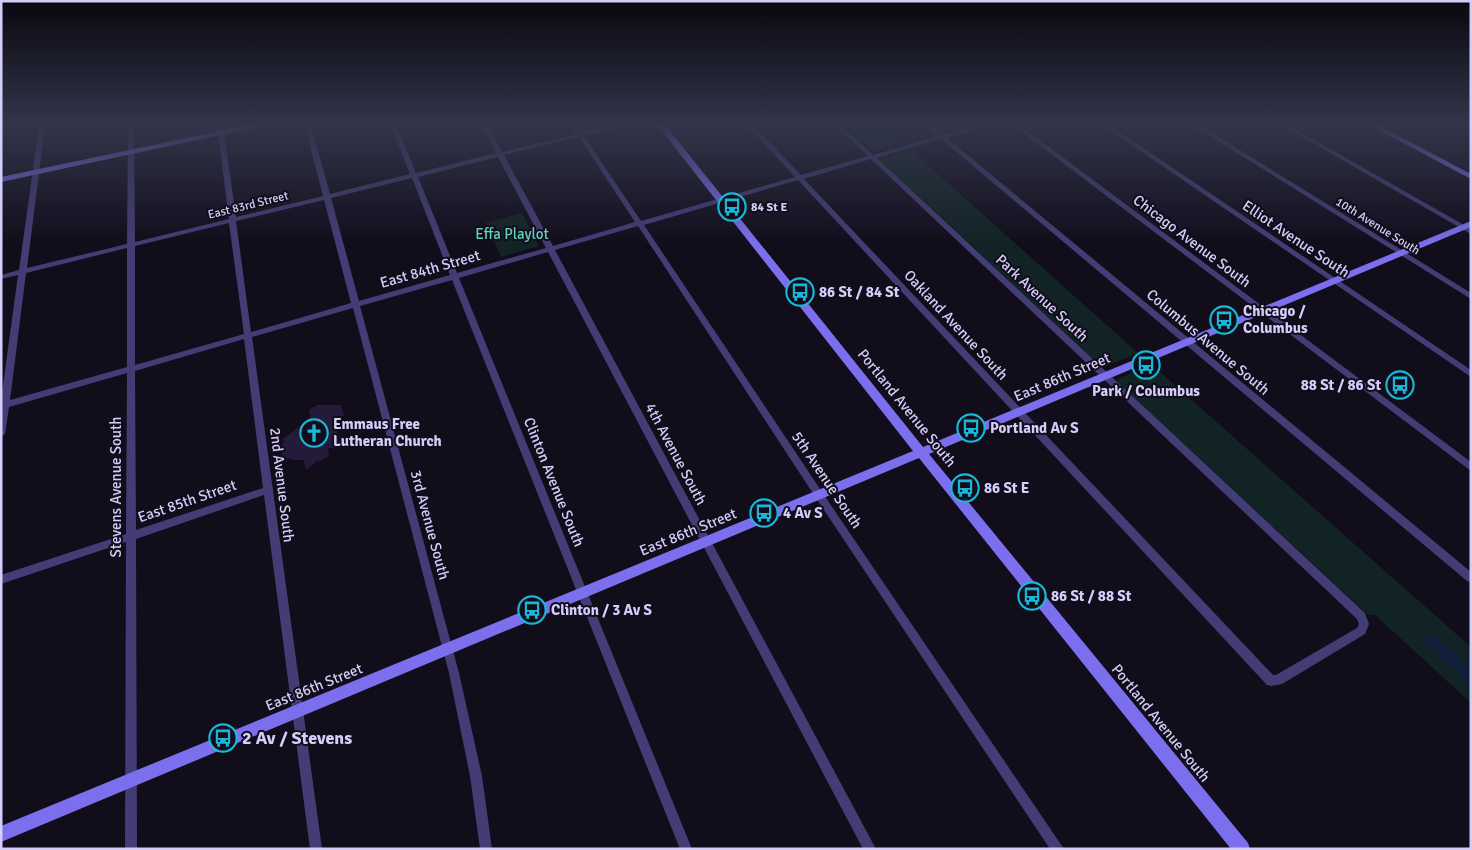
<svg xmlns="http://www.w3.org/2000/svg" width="1472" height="850" font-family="Signika,sans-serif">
  <rect width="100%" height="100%" fill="#110d1b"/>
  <!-- green -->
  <g fill="#112324">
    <path d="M846 126H883L902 143 873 151Z"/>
    <path d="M911 150 1138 353 1104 367 1100 366 880 160Z"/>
    <path d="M522 213 539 246 501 257 485 223Z"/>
    <path d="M1152 365 1471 647V703L1375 615H1368L1117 382V379Z"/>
  </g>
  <!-- water -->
  <path fill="#111f3b" d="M1432 634 1471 668V685L1422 640Z"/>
  <!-- building -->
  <path fill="#241b3a" d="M317 405H341L344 415 335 423 340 444 335 448H328L329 456 321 461H317L306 470 304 460H295L282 457V444L284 442 283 439 300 426H305L311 422 309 410Z"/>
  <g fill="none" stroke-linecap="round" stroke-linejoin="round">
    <!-- street -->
    <g fill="#443d75" fill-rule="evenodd">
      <path d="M39 126H45L27 268 127 244 128 126H134L135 242 229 219 217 126H223L236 217 323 196 305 126H311L330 194 410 174 391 126H397L416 173 496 153 482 126H488L502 152 577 134 572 126H578L582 132 609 126H619L618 127 584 136 641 221 795 177 748 126H754L801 175 868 156 836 126H842L873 155 938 136 926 126H932L943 135 975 126H984L983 127 947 138 1471 572V582L1467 581 941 139 877 158 1365 613 1369 624 1365 634 1282 684 1271 686 1267 685 798 180 644 225 822 492 1064 849H1050L816 498 638 226 555 250 876 849H863L548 252 459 278 692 849H680L452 280 360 306 459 673 482 776 492 849H480L470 776 449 673 353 308 252 337 322 849H310L264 495 136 539 137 849H125L126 542 1 584V575L126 534 127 373 9 407 5 434 1 437V400L18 275 1 279V275L19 270ZM579 137 635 222 553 246 504 155ZM498 157 546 248 457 273 418 177ZM871 159 1357 619 1359 624 1357 628 1276 675H1273L804 179ZM412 178 450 275 359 301 331 198ZM324 200 351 303 251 332 236 221ZM229 223 244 334 135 365V246ZM127 248V367L10 400 26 273ZM244 339 263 488 136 530 135 371Z"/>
      <path d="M1014 126H1021L1471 462V471Z"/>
      <path d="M1104 126H1111L1471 370V377Z"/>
      <path d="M1194 126H1201L1471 293V299Z"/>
      <path d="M1283 126H1290L1471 229V234Z"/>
      <path d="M1461 126 1471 127V131L1462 127Z"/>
    </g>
    <!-- secondary -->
    <g fill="#7c6fee" fill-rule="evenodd">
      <path d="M243 126H257L253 128 1 182V177Z"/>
      <path d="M658 126H666L923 447 1471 221V227L929 454 1248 843 1250 849H1231L919 458 1 842V826L913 451Z"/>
      <path d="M1371 126H1380L1471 174V179Z"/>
    </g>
  </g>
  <!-- sky -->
  <linearGradient id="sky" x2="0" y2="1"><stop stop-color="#09070f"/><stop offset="0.51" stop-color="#32354a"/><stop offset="1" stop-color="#32354a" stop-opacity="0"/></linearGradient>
  <rect width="1472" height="245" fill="url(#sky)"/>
  <!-- icons -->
  <defs>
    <g id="bus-ring" transform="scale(1.4375)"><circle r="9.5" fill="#110d1b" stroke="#1ab7d8" stroke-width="1.5"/><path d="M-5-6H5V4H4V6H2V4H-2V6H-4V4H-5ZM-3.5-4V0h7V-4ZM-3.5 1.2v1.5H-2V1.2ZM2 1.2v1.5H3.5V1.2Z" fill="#1ab7d8"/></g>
    <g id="church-ring" transform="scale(1.4375)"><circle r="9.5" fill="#110d1b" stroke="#1ab7d8" stroke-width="1.5"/><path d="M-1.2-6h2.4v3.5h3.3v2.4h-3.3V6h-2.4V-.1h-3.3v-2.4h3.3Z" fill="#1ab7d8"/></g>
  </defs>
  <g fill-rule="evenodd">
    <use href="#bus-ring" x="732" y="207"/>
    <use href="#bus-ring" x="800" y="292"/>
    <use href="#bus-ring" x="1224" y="320"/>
    <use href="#bus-ring" x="1146" y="365"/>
    <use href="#bus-ring" x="1400" y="385"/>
    <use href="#bus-ring" x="971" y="428"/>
    <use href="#church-ring" x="314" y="433"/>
    <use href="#bus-ring" x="965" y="488"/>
    <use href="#bus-ring" x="764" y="513"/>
    <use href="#bus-ring" x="1032" y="596"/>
    <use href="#bus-ring" x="532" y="610"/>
    <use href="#bus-ring" x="223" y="738"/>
  </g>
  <g text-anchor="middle" stroke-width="4" stroke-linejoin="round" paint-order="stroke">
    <!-- far-street labels -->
    <g font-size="12" fill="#d5cdf9" stroke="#110d1b">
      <text transform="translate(248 205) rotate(-14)" y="4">East 83rd Street</text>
      <text transform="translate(1378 226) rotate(32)" y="4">10th Avenue South</text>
    </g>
    <!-- far-poi labels -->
    <g font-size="12" font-weight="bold" fill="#d5cdf9" stroke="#110d1b" text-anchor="start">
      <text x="751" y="211">84 St E</text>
    </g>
    <!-- park labels -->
    <g font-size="15" fill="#63cfbc" stroke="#110d1b">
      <text x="512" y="239">Effa Playlot</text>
    </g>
    <!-- street labels -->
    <g font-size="15" fill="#d5cdf9" stroke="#110d1b">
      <text transform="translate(1296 239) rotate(34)" y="5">Elliot Avenue South</text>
      <text transform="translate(1192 241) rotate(37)" y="5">Chicago Avenue South</text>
      <text transform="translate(430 269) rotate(-16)" y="5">East 84th Street</text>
      <text transform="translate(1042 298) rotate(43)" y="5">Park Avenue South</text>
      <text transform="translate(956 325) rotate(47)" y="5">Oakland Avenue South</text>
      <text transform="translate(1208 342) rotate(40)" y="5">Columbus Avenue South</text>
      <text transform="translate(1062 377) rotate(-23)" y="5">East 86th Street</text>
      <text transform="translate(907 408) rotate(51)" y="5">Portland Avenue South</text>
      <text transform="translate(676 454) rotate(62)" y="5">4th Avenue South</text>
      <text transform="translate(827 480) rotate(56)" y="5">5th Avenue South</text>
      <text transform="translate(554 482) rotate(68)" y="5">Clinton Avenue South</text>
      <text transform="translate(282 485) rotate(83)" y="5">2nd Avenue South</text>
      <text transform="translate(116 487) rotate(-90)" y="5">Stevens Avenue South</text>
      <text transform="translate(187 501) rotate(-19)" y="5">East 85th Street</text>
      <text transform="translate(430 525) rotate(75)" y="5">3rd Avenue South</text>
      <text transform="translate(688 532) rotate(-22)" y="5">East 86th Street</text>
      <text transform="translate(314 687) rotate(-22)" y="5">East 86th Street</text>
      <text transform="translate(1161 723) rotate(51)" y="5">Portland Avenue South</text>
    </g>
    <!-- poi labels -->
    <g font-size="15" font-weight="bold" fill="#d5cdf9" stroke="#110d1b" text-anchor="start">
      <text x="819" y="297">86 St / 84 St</text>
      <text x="1243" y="316">Chicago /<tspan x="1243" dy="17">Columbus</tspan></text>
      <text x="1381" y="390" text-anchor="end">88 St / 86 St</text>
      <text x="1146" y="396" text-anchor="middle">Park / Columbus</text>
      <text x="333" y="429">Emmaus Free<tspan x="333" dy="17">Lutheran Church</tspan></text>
      <text x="990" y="433">Portland Av S</text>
      <text x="984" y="493">86 St E</text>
      <text x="783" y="518">4 Av S</text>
      <text x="1051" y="601">86 St / 88 St</text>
      <text x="551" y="615">Clinton / 3 Av S</text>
    </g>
    <!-- near-poi labels -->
    <g font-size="18" font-weight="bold" fill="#d5cdf9" stroke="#110d1b" text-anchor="start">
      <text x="242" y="744">2 Av / Stevens</text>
    </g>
  </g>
  <!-- border -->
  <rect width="1472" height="850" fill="none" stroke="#d5cdf9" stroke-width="5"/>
</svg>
